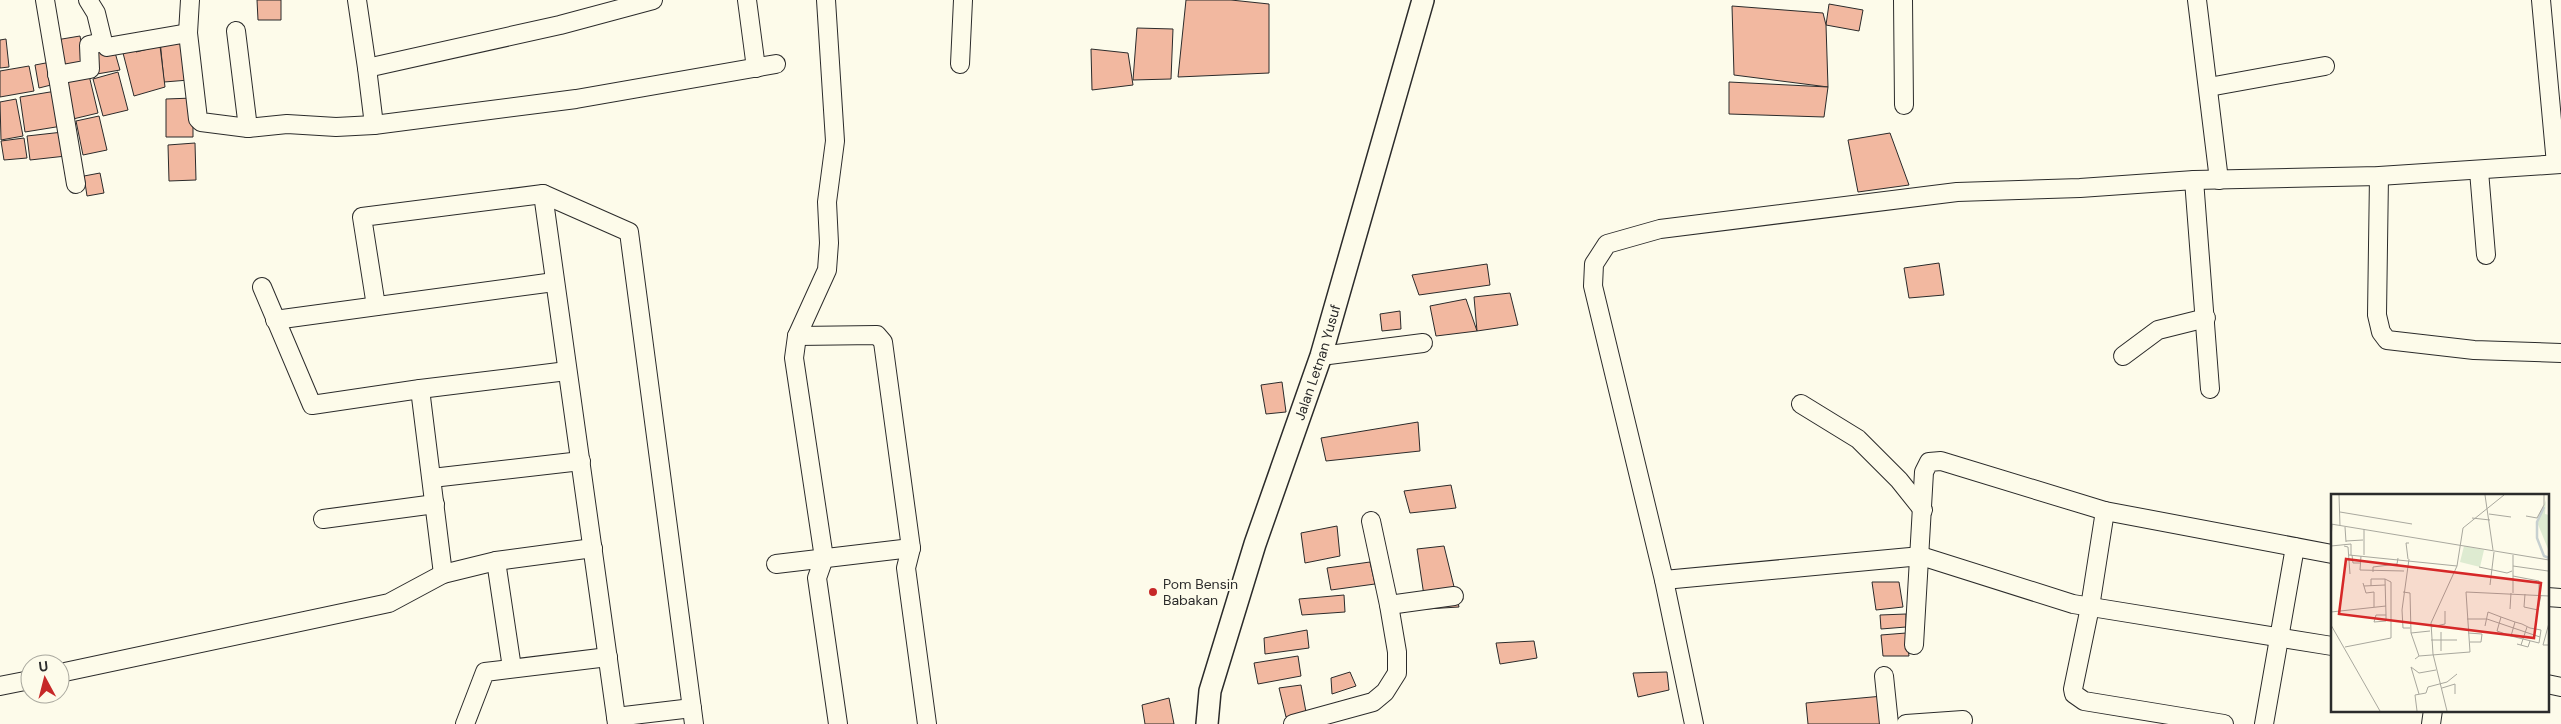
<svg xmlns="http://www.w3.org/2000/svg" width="2561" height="724" font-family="'DM Sans',sans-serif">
  <rect width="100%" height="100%" fill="#fdfbea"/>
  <!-- building -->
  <g fill="#f2b8a0" stroke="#2b2b2b">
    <path d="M257 0H281V20H258Z"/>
    <path d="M1186 0H1231L1269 4V73L1178 77Z"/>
    <path d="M1829 4 1863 10 1859 31 1826 25Z"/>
    <path d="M1732 6 1823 13 1826 25 1828 87 1734 75Z"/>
    <path d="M1137 28 1173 29 1171 79 1133 80Z"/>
    <path d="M80 36 85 63 61 67 56 40Z"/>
    <path d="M186 38 189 80 164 82 160 40Z"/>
    <path d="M6 39 9 67 0 68V40Z"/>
    <path d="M134 46 136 52 160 46 165 87 134 96 122 49Z"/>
    <path d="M114 49 120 70 97 74 92 53Z"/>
    <path d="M1091 49 1128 53 1133 85 1092 90Z"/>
    <path d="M51 62 55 84 39 88 35 65Z"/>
    <path d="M29 66 34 91 0 97V71Z"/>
    <path d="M88 71 98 113 73 119 62 78Z"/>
    <path d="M118 72 128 110 103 116 93 79Z"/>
    <path d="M1729 82 1828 87 1824 117 1729 114Z"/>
    <path d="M56 91 62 126 25 132 20 97Z"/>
    <path d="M193 98V137H166V99Z"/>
    <path d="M16 99 23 136 1 140 0 102Z"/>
    <path d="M99 116 107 150 83 155 76 121Z"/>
    <path d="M63 132 66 156 30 160 27 136Z"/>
    <path d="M1890 133 1909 185 1858 192 1848 140Z"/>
    <path d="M24 138 27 158 4 160 1 141Z"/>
    <path d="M195 143 196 180 169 181 168 145Z"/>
    <path d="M100 173 104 193 87 196 84 176Z"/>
    <path d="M1939 263 1944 295 1909 298 1904 268Z"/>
    <path d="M1487 264 1490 285 1419 295 1412 275Z"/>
    <path d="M1510 293 1518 325 1477 331 1474 297Z"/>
    <path d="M1466 299 1477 331 1436 336 1430 306Z"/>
    <path d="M1400 311 1401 329 1382 331 1380 314Z"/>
    <path d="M1282 382 1286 412 1266 414 1261 385Z"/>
    <path d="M1418 422 1420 451 1326 461 1321 438Z"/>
    <path d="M1451 485 1456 508 1410 513 1404 491Z"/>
    <path d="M1337 526 1340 556 1305 563 1301 533Z"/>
    <path d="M1444 546 1459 607 1426 609 1417 549Z"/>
    <path d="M1370 562 1375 584 1331 590 1327 568Z"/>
    <path d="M1872 582H1899L1903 607 1876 610Z"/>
    <path d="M1344 595 1345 612 1302 615 1299 599Z"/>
    <path d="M1906 614V627L1881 629 1880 615Z"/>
    <path d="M1307 630 1309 648 1265 654 1264 638Z"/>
    <path d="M1906 633 1909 656H1883L1881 635Z"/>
    <path d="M1534 641 1537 658 1500 664 1496 643Z"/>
    <path d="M1298 656 1301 676 1258 684 1254 663Z"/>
    <path d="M1350 672 1356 686 1332 694 1331 678Z"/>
    <path d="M1667 672 1669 690 1638 697 1633 673Z"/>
    <path d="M1301 685 1306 712 1286 717 1279 688Z"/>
    <path d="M1883 696 1885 724H1808L1806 703Z"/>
    <path d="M1169 698 1174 724H1145L1142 705Z"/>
  </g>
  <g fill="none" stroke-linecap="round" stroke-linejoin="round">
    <!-- minor casing -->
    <g stroke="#2b2b2b" stroke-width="20">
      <g id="minor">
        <path d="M45 0 76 184"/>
        <path d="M88 0 96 13 103 42 107 47 188 33"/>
        <path d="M190 0 188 33 198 119 201 122 248 128 287 124 336 127 374 125 576 99 776 64"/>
        <path d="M357 0 367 68"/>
        <path d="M747 0 756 68"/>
        <path d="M826 0 835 141 827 202 829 243 827 270 797 336 794 358 824 558 817 578 838 724"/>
        <path d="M1903 0 1904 105"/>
        <path d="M2197 0 2219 180"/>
        <path d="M2541 0 2556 164"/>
        <path d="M236 31 248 128"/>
        <path d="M960 64 963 0"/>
        <path d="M57 75 90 69 89 45 103 42"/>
        <path d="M2209 87 2325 66"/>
        <path d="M374 125 367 68 560 25 653 0"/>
        <path d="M2479 171 2486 255"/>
        <path d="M2379 176 2377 315 2381 332 2387 340 2474 350 2561 353"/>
        <path d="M2194 180 2210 389"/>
        <path d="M543 194 617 724"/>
        <path d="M262 287 312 405 420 389 443 574"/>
        <path d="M376 306 362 217 543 194 629 232 694 724"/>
        <path d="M275 320 554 282"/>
        <path d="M797 336 877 335 883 342 911 548 906 568 927 724"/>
        <path d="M1321 356 1423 343"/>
        <path d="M2123 356 2158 330 2206 318"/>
        <path d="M420 389 567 371"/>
        <path d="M1801 404 1858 439 1899 480 1923 510"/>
        <path d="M432 478 581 461"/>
        <path d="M323 519 435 504"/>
        <path d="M496 561 512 668"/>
        <path d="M776 564 911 548"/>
        <path d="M1664 580 1921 556 2073 604 2332 646"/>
        <path d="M2547 597 2561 598"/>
        <path d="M1389 605 1454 596"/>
        <path d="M1914 645 1924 472 1929 462 1941 461 2105 511"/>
        <path d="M60 673 389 603 443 574 496 561 593 548"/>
        <path d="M1884 676 1889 724"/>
        <path d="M2547 684 2561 687"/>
        <path d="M0 686 30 680"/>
        <path d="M616 717 692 708"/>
        <path d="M465 724 485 672 608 657"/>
        <path d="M1293 724 1373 702 1385 692 1397 673V652L1389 605 1371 521"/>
        <path d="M1694 724 1664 580 1593 286 1594 264 1607 244 1660 229 1957 192 2080 188 2194 180 2379 176 2561 164"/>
        <path d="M1906 724 1963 720"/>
        <path d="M2224 724 2084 701 2074 694 2073 689 2090 607 2105 511 2332 554"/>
        <path d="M2264 724 2295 547"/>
        <path d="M2431 724 2433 710"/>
      </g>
    </g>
    <!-- tertiary casing -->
    <g stroke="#2b2b2b" stroke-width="24">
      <g id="tertiary">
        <path id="s1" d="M1207 724 1210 691 1255 544 1321 356 1423 0"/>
      </g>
    </g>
    <!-- minor -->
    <use href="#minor" stroke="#fdfbea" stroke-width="18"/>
    <!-- tertiary -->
    <use href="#tertiary" stroke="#fdfbea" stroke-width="21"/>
  </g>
  <!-- markers -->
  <circle fill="#c62828" stroke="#fdfbea" stroke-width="2" cx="1153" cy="592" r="5"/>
  <g text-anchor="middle" stroke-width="4" stroke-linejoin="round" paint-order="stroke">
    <!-- street labels -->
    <g font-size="14" fill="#2b2b2b" stroke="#fdfbea">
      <text dy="5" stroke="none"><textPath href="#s1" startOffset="379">Jalan Letnan Yusuf</textPath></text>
    </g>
    <!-- poi labels -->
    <g font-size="14" fill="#2b2b2b" stroke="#fdfbea" text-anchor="start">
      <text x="1163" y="589">Pom Bensin<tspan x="1163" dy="16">Babakan</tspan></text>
    </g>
  </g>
  <!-- overview -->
  <g transform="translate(2331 494)">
    <rect width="218" height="218" fill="#fdfbea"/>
    <path d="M215 6 214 20 218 21 217 55 206 28ZM133 52 153 56 149 73 129 68Z" fill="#deebd1"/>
    <path fill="none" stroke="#c7d0d0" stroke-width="2.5" d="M213 13 206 28V44L213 62 218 64"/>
    <path fill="none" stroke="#a9a89e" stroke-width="1" d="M8 1 9 32M154 1 162 56M9 18 81 30M158 20 180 23M195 22 206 24 213 11V1M141 24 159 26M0 30 218 66M14 33 15 48M0 46 1 30M15 47 32 46M0 52 20 50V61M13 52 17 53 19 80M18 61 126 72M21 61 22 69H29M33 61V35M182 61V99M30 62 29 76 73 77M77 65 75 49H78M78 65 71 116 72 134H79M182 72 217 77M148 73 176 79 181 77M42 78V73L66 70 67 64M182 82 208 87V101M54 85 55 121V127L43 128 45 121H55M32 89 35 99 43 98V113M159 91 163 58M33 92 54 91M72 98 79 99 80 139 99 137M194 100 193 113 207 116 210 101M179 115 180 99M0 118 55 112M136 125H156L209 143M218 129 212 151H218M0 131 49 217M154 132 157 118 170 123M100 133 114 130V117M80 139 88 162 84 165M137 139 151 140 150 148H139M180 142 208 149 210 136 199 134 191 130 184 128 170 123 166 137 180 142 184 128M100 146H126M186 150 197 153 199 147M190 151 196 133M14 153 60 144V88L54 85H40V92M110 157V138M88 162 139 158 135 98 218 102M111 194 124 190V200M88 200 80 173 88 179 105 176M86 217 84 201 95 199 97 193 116 188 126 180M116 217 102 160 100 129 126 72 132 34 173 1"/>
    <path fill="#d62828" fill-opacity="0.15" stroke="#d62828" stroke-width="2.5" d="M15 65 210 89 203 144 8 120Z"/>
    <rect width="218" height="218" fill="none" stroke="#2b2b2b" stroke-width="2.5"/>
  </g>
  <!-- north arrow -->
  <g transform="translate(45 679) rotate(353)"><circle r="24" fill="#fdfbea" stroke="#a9a89e"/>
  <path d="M0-4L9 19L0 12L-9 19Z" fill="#c62828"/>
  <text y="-8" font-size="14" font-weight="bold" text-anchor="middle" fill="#2b2b2b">U</text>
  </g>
</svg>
